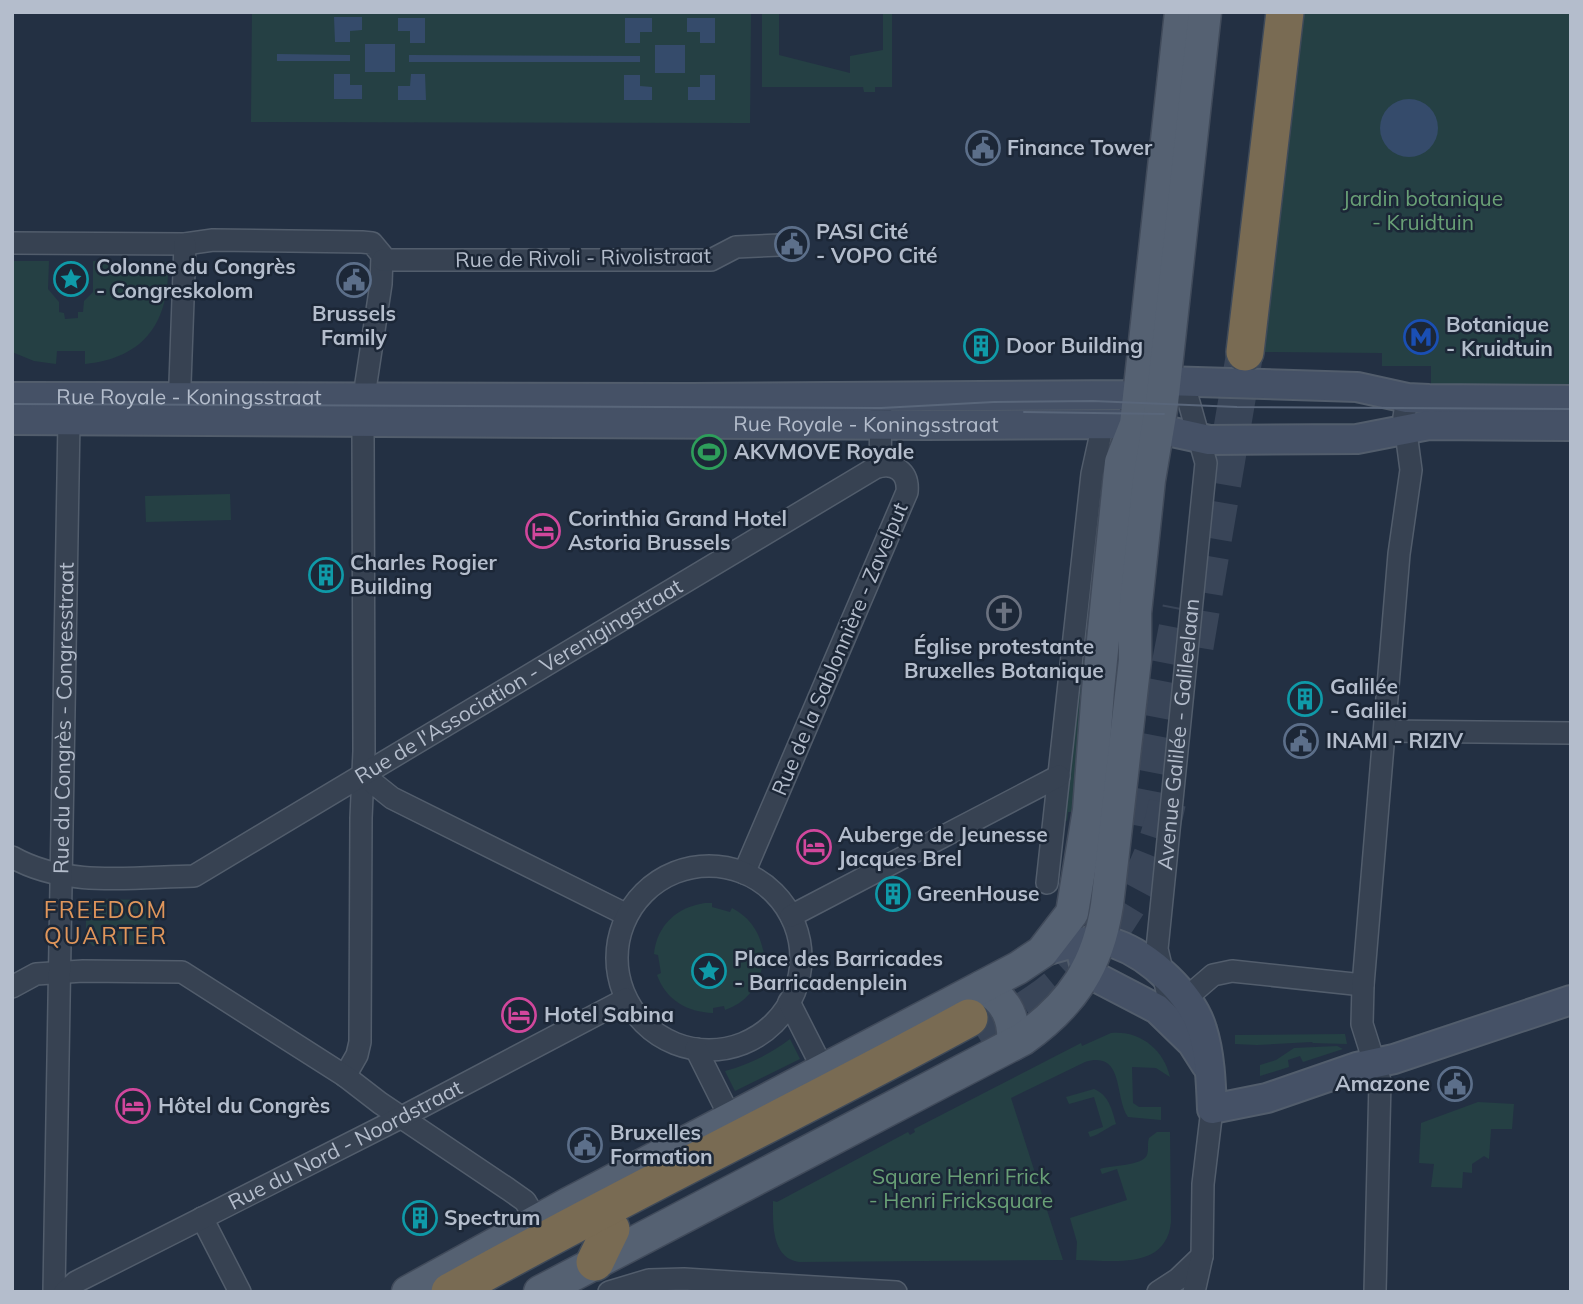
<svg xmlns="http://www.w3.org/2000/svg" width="1583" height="1304" font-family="Mulish,sans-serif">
  <rect width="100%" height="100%" fill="#233043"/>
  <!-- green -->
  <g fill="#254044">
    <path d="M252 12H751L750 123 251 122Z"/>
    <path d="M762 12H779V55L850 73V56L883 50V12H892V87H875V92H864L863 87H762Z"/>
    <path d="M1297 12H1571V385H1431V366H1382V353L1260 352Z"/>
    <path d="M12 261H49L48 289 59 302V312L64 313 65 319 78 318V312H83L84 301 93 292V261L168 262C170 320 146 358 85 364V351H57L56 364 34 361 12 352Z"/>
    <path d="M1104 480 1073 812H1068L1067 821 1065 820Z"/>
    <path d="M230 494 231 520 146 522 145 496Z"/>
    <path d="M94 899 149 900 154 907 153 941 151 945 93 946 86 939V904Z"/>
    <path d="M705 903H712V907L730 912 732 908C751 918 760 933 764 954H759L758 967 762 968C757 989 745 1003 725 1010L724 1006 713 1008V1013C687 1012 666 1000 657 975L661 973 658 955 654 954C657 925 677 907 705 903Z"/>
    <path d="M1111 1033C1139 1030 1164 1049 1170 1077L1156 1068 1132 1067 1133 1103 1139 1107H1161V1120L1128 1117C1114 1098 1125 1050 1085 1062L1011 1098 1063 1260 799 1262C771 1258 773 1223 773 1201L777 1202 908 1132 910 1135 915 1132 914 1129 1081 1043 1082 1046Z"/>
    <path d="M1345 1034 1347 1044 1313 1043 1312 1042 1257 1045 1235 1044V1035Z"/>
    <path d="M790 1039 800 1059 735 1091 725 1071C750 1064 770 1054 790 1039Z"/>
    <path d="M1337 1046 1343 1049 1303 1062 1300 1056 1288 1060 1289 1067 1260 1076V1065L1276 1060 1294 1048Z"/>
    <path d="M1094 1089C1109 1095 1112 1110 1116 1124 1107 1127 1101 1134 1090 1137L1088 1132 1103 1127 1094 1097 1069 1104 1066 1097Z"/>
    <path d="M1478 1102 1514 1104 1512 1129H1491L1489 1159 1484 1156 1472 1164V1173L1463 1172 1462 1188 1431 1187 1434 1164 1419 1163 1421 1123Z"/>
    <path d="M1157 1132H1170L1171 1222C1166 1271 1112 1260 1076 1260L1077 1242 1070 1218 1127 1200 1117 1169 1102 1174 1100 1169C1111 1165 1143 1166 1147 1155 1149 1149 1147 1144 1149 1138Z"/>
  </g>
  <!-- water -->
  <g fill="#354b6b">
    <path d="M334 17H362V30L350 31V42H335Z"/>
    <path d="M398 18H425V43H410V31H398Z"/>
    <path d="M625 18H652V32H640V43H625Z"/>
    <path d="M687 18H715V43H700V32H687Z"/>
    <rect x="365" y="44" width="30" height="28"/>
    <rect x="655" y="45" width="30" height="28"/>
    <path d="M277 54 350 55V61H277Z"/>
    <path d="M409 55 640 56V62H409Z"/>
    <path d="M334 74H350V85H362V99H334Z"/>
    <path d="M411 74H425L426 100H398V86H410Z"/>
    <path d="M624 75H640V86L652 87V100H624Z"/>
    <path d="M700 75H715V100H688V87H700Z"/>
    <circle cx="1409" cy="128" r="29"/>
  </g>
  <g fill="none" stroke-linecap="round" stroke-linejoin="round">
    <!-- highway-tunnel -->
    <g stroke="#394558" stroke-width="37" stroke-dasharray="37 18" stroke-linecap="butt">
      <path d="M1195 647 1245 352"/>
      <path d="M1139 826 1181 608"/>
      <path d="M979 1038C1002 1024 1025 1011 1047 995 1110 947 1156 873 1169 794"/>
    </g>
    <!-- street casing -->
    <g stroke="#525d6c" stroke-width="24">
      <g id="street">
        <path d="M12 243 185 244 213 240 362 242 372 243 382 255 381 284 366 383 363 434 364 751 361 818 360 1042 357 1055 345 1076"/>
        <path d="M383 260H711L736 247 780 245"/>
        <path d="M179 411 185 244"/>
        <path d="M880 466 881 412"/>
        <path d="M1385 731 1571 733"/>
        <path d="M362 774 392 798 627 915"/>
        <path id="s1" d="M12 857C66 888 134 877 194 876L875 468C894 461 909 472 907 492L744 873"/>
        <circle cx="709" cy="958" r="92"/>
        <path d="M1047 883 1092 474 1103 424"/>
        <path d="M791 916 1059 776"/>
        <path d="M12 987 36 974 83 971 182 972 345 1076 380 1103 508 1189 525 1201 537 1221"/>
        <path d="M1185 999 1213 975 1232 971 1363 985"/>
        <path d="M789 1002 824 1071"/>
        <path id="s2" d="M1179 1028 1171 1008 1157 949 1206 463 1183 381"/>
        <path d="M696 1049 731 1119"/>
        <path d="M202 1218 240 1292"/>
        <path id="s3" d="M54 1292 69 420"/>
        <path id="s4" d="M65 1292 76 1282 402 1117 626 999"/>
        <path d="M609 1292 649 1280 684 1279 896 1292"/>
        <path d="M1158 1292 1178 1279 1202 1256"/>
        <path d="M1194 1292 1202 1256 1203 1184 1212 1109"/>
        <path d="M1375 1292 1380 1081 1362 1024 1363 985 1399 554 1411 470 1404 417 1407 398"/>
      </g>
    </g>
    <!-- secondary casing -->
    <g stroke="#525d6c" stroke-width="32">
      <g id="secondary">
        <path id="s5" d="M12 397 692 398 1131 395 1164 381 1357 387 1407 398 1429 399 1571 400"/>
        <path id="s6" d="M12 420 926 425 1136 424 1209 440 1357 439 1429 425 1571 426"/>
        <path d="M1081 951 1086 972 1157 1009 1192 1043 1206 1065"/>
        <path d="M1042 952C1065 945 1093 936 1116 944 1150 956 1192 995 1202 1029 1210 1054 1211 1083 1212 1109L1267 1098 1357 1067 1394 1059 1571 1000"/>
      </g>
    </g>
    <!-- primary casing -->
    <g stroke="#414b5b" stroke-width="35">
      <g id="primary">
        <path d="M982 987C1006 999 1015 1018 1013 1044"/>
        <path d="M408 1292 568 1204 1018 968 1042 952 1072 913 1089 810 1098 690 1121 462 1136 424 1181 12"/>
        <path d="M540 1292 1023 1039C1072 1004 1098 966 1107 905L1135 660V613L1149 480 1162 403 1205 12"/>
      </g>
    </g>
    <!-- highway casing -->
    <g stroke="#3f4a59" stroke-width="40">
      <g id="highway">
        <path d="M1245 352 1285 12"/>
        <path d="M595 1262 611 1229"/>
        <path d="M450 1292C621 1196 797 1112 969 1018"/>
      </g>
    </g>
    <!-- street -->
    <use href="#street" stroke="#374252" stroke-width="21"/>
    <!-- secondary -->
    <use href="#secondary" stroke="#455166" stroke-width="28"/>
    <!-- primary -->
    <use href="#primary" stroke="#556172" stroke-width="32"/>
    <!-- highway -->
    <use href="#highway" stroke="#796b53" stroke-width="37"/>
    <!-- tram -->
    <g stroke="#59667a" stroke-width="2">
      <path d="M12 404 881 408 994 402 1093 401 1237 407 1571 409"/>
      <path d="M1024 412 1164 414"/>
    </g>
  </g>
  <!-- icons -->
  <defs>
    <g id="civic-ring" transform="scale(1.75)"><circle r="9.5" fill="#1c2737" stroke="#5c6f8a" stroke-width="1.5"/><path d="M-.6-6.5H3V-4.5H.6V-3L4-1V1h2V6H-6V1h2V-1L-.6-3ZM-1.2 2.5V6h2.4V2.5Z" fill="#5c6f8a"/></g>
    <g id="sight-ring" transform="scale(1.75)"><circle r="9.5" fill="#1c2737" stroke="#0f9aa8" stroke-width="1.5"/><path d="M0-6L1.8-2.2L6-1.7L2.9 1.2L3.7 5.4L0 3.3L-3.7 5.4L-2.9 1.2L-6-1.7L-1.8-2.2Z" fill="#0f9aa8"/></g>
    <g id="metro-ring" transform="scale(1.75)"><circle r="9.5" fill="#1c2737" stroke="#1a4fb4" stroke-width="1.5"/><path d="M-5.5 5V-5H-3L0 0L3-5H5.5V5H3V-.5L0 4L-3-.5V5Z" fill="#1a4fb4"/></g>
    <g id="building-ring" transform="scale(1.75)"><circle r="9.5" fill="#1c2737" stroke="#0f9aa8" stroke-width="1.5"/><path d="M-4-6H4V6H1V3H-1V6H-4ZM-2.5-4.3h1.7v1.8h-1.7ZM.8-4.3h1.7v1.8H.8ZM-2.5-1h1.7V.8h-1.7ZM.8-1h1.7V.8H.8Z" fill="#0f9aa8"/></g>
    <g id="stadium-ring" transform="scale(1.75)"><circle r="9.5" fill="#1c2737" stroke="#2e9e5b" stroke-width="1.5"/><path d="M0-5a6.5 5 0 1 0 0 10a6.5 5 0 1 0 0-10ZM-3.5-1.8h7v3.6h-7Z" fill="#2e9e5b"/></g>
    <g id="hotel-ring" transform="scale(1.75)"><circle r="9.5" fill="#1c2737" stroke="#d1479c" stroke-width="1.5"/><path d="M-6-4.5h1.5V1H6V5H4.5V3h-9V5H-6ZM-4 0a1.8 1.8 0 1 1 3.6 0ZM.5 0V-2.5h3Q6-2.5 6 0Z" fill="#d1479c"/></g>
    <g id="church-ring" transform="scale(1.75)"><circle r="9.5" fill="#1c2737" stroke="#6b7280" stroke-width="1.5"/><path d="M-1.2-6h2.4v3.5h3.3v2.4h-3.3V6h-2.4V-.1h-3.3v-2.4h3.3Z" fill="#6b7280"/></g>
  </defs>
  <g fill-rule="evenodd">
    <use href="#civic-ring" x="983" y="148"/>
    <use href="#civic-ring" x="792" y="244"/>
    <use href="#sight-ring" x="71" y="279"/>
    <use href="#civic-ring" x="354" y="280"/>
    <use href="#metro-ring" x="1421" y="337"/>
    <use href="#building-ring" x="981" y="346"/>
    <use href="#stadium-ring" x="709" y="452"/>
    <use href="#hotel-ring" x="543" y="531"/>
    <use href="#building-ring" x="326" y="575"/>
    <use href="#church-ring" x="1004" y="613"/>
    <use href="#building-ring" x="1305" y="699"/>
    <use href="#civic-ring" x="1301" y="741"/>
    <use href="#hotel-ring" x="814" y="847"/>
    <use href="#building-ring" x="893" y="894"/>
    <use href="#sight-ring" x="709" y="971"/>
    <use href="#hotel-ring" x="519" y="1015"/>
    <use href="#civic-ring" x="1455" y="1084"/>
    <use href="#hotel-ring" x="133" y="1106"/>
    <use href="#civic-ring" x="585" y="1145"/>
    <use href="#building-ring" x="420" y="1218"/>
  </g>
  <g text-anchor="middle" stroke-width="5" stroke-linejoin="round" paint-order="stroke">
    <!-- poi labels -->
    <g font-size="21" font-weight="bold" fill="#b4bdcc" stroke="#1c2737" text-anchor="start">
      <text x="1007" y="155">Finance Tower</text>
      <text x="816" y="239">PASI Cité<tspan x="816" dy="24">- VOPO Cité</tspan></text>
      <text x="96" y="274">Colonne du Congrès<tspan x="96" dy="24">- Congreskolom</tspan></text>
      <text x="354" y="321" text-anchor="middle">Brussels<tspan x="354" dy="24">Family</tspan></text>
      <text x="1446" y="332">Botanique<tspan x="1446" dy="24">- Kruidtuin</tspan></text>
      <text x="1006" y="353">Door Building</text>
      <text x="734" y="459">AKVMOVE Royale</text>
      <text x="568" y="526">Corinthia Grand Hotel<tspan x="568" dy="24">Astoria Brussels</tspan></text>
      <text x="350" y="570">Charles Rogier<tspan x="350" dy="24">Building</tspan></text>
      <text x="1004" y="654" text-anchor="middle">Église protestante<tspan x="1004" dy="24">Bruxelles Botanique</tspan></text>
      <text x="1330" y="694">Galilée<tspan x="1330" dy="24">- Galilei</tspan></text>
      <text x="1326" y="748">INAMI - RIZIV</text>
      <text x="838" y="842">Auberge de Jeunesse<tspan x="838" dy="24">Jacques Brel</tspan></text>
      <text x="917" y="901">GreenHouse</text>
      <text x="734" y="966">Place des Barricades<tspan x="734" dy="24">- Barricadenplein</tspan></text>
      <text x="544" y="1022">Hotel Sabina</text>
      <text x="1430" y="1091" text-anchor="end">Amazone</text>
      <text x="158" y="1113">Hôtel du Congrès</text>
      <text x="610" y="1140">Bruxelles<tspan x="610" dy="24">Formation</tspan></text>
      <text x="444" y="1225">Spectrum</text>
    </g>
    <!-- park labels -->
    <g font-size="21" fill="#69a076" stroke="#1c2737">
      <text x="1423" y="206">Jardin botanique<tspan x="1423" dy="24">- Kruidtuin</tspan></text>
      <text x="961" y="1184">Square Henri Frick<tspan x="961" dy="24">- Henri Fricksquare</tspan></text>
    </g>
    <!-- street labels -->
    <g font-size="21" fill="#b4bdcc" stroke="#1c2737">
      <text transform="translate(583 258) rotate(-1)" y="7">Rue de Rivoli - Rivolistraat</text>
      <text dy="7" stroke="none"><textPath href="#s5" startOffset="177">Rue Royale - Koningsstraat</textPath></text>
      <text dy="7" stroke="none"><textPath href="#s6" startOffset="854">Rue Royale - Koningsstraat</textPath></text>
      <text transform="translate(840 649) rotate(-67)" y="7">Rue de la Sablonnière - Zavelput</text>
      <text dy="7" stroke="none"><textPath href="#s1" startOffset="564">Rue de l'Association - Verenigingstraat</textPath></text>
      <text dy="7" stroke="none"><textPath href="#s3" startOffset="574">Rue du Congrès - Congresstraat</textPath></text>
      <text dy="7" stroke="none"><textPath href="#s2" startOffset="298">Avenue Galilée - Galileelaan</textPath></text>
      <text dy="7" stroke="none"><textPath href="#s4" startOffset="317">Rue du Nord - Noordstraat</textPath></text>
    </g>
    <!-- neighbourhood labels -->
    <g font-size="23" letter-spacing="2" fill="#e0965b" stroke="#1c2737">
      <text x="106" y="918">FREEDOM<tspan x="106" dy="26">QUARTER</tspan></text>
    </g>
  </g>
  <!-- border -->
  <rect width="1583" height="1304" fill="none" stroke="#b4bdcc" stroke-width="28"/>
</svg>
